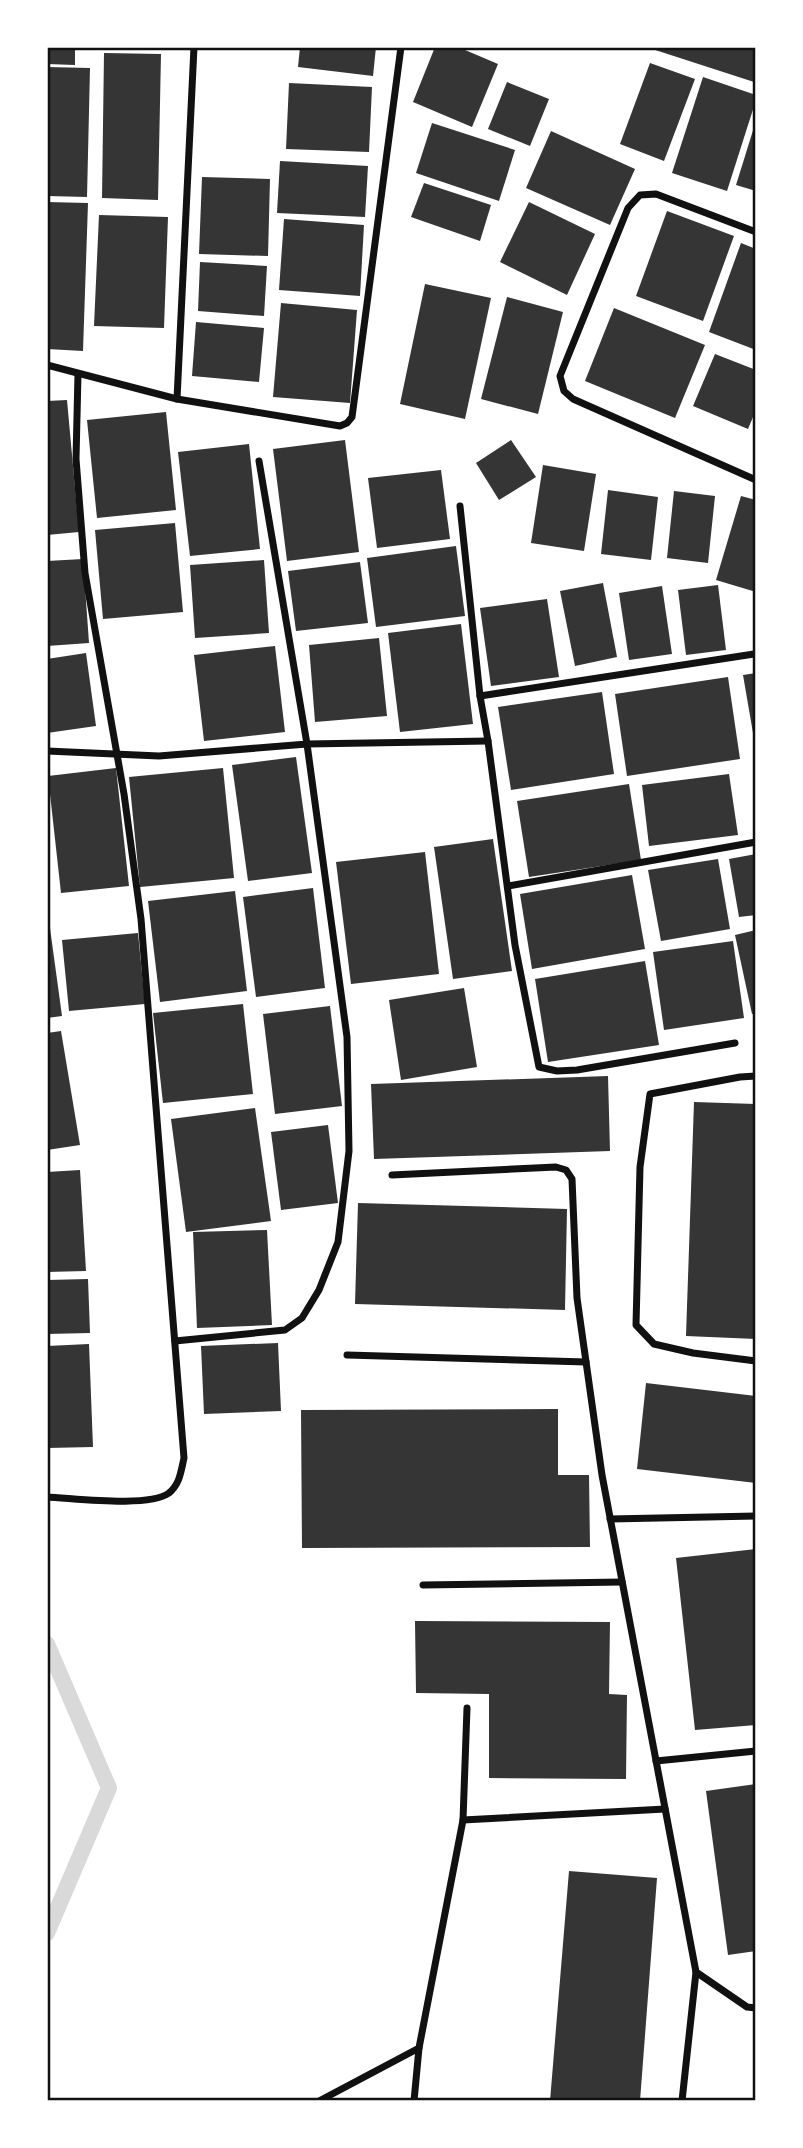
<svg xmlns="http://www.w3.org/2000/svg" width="803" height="2148" font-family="Raleway,sans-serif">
  <rect width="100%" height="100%" fill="#fff"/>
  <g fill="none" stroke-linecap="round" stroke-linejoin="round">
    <!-- stream -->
    <path stroke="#d9d9d9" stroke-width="16" d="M47 1644 109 1788 47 1933"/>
  </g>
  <!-- building -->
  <g fill="#353535">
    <path d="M47 47H75V65L47 64Z"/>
    <path d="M300 47H376L373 76 298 67Z"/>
    <path d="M435 47H458L498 64 472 127 413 102Z"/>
    <path d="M646 47H756V77L754 82Z"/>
    <path d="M104 53 161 54 158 200 102 198Z"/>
    <path d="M650 63 695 79 664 161 620 144Z"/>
    <path d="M47 67 90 68 87 197 47 196Z"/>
    <path d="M703 77 756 95V100L727 191 672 173Z"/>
    <path d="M507 82 549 99 530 146 488 129Z"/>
    <path d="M289 83 372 87 369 152 286 149Z"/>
    <path d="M432 123 515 150 499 201 416 173Z"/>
    <path d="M755 124H756V191L736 185Z"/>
    <path d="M551 131 635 169 610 225 526 188Z"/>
    <path d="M280 161 368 166 365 217 277 213Z"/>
    <path d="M202 177 270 179 268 256 199 254Z"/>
    <path d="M424 183 491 205 480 241 411 217Z"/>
    <path d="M47 202 88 203 83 351 47 349Z"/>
    <path d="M529 202 595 234 567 295 500 262Z"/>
    <path d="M667 211 734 236 703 321 636 296Z"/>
    <path d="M99 215 168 217 164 328 94 326Z"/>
    <path d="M284 219 364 225 360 296 279 290Z"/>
    <path d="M741 243 756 249V350L709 332Z"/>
    <path d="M200 262 267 266 264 316 198 311Z"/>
    <path d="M425 284 491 298 465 419 400 404Z"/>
    <path d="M507 297 563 312 538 414 481 399Z"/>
    <path d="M281 303 357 310 350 403 273 397Z"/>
    <path d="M614 308 705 345 675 418 585 381Z"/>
    <path d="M196 322 264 328 259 382 192 376Z"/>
    <path d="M715 354 756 370V410L748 429 693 406Z"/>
    <path d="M67 400 79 532 47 535V401Z"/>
    <path d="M166 412 176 510 97 518 87 420Z"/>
    <path d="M345 440 359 552 287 561 273 449Z"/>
    <path d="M511 440 536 477 499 500 476 463Z"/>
    <path d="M249 444 260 549 190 556 178 452Z"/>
    <path d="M543 465 596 474 584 551 531 543Z"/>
    <path d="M441 470 450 539 377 548 368 478Z"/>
    <path d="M608 490 658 497 651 560 601 554Z"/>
    <path d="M674 491 715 496 708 563 667 558Z"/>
    <path d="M741 496 756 500V592L716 580Z"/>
    <path d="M175 523 183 612 103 619 95 530Z"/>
    <path d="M456 546 465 616 376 627 367 558Z"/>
    <path d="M83 559 89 643 47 646V561Z"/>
    <path d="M264 560 269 633 195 638 190 565Z"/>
    <path d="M360 562 368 623 296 631 288 571Z"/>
    <path d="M603 583 617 657 575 666 560 591Z"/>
    <path d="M718 585 726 650 686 655 678 590Z"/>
    <path d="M662 586 672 654 629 660 619 593Z"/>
    <path d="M547 599 559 677 491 686 480 608Z"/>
    <path d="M461 624 473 724 400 732 388 633Z"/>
    <path d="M379 638 387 716 315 722 309 645Z"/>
    <path d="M275 646 285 732 204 741 194 655Z"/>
    <path d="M86 653 96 726 47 733V659Z"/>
    <path d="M756 673V739H754L743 675Z"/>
    <path d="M728 677 740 759 627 776 615 694Z"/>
    <path d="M602 692 614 774 511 790 498 707Z"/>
    <path d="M296 757 312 873 248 881 232 765Z"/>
    <path d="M116 768 129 886 61 893 48 776Z"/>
    <path d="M223 768 234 878 140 887 129 777Z"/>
    <path d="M729 774 738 835 649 846 642 785Z"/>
    <path d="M629 784 641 860 529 877 517 801Z"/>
    <path d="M493 839 512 971 453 979 434 847Z"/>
    <path d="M425 852 439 974 351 984 336 862Z"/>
    <path d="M756 854V915L739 917 729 859Z"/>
    <path d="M718 859 730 929 661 941 648 870Z"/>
    <path d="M632 875 645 949 532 969 520 894Z"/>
    <path d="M313 888 325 988 256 997 243 897Z"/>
    <path d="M235 891 247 991 160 1002 148 901Z"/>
    <path d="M47 921H49L62 1016 47 1018Z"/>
    <path d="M756 930V1013L752 1014 735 935Z"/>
    <path d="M138 933 145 1004 69 1011 62 940Z"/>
    <path d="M733 941 744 1018 664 1030 653 952Z"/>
    <path d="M645 961 659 1045 548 1062 535 979Z"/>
    <path d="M464 988 477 1067 401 1080 389 1000Z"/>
    <path d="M243 1004 253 1094 163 1103 153 1013Z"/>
    <path d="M330 1006 342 1106 275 1114 263 1014Z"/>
    <path d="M61 1031 80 1145 47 1150V1033Z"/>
    <path d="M608 1076 610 1151 374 1159 371 1084Z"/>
    <path d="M694 1102 756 1104V1339L686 1336Z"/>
    <path d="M255 1108 271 1221 186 1232 171 1119Z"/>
    <path d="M328 1125 338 1203 281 1210 271 1132Z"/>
    <path d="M80 1170 86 1271 47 1272V1172Z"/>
    <path d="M358 1203 567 1209 565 1310 355 1304Z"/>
    <path d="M267 1230 272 1325 197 1328 193 1232Z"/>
    <path d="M88 1279 90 1333 47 1334V1280Z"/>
    <path d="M278 1343 281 1411 204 1414 201 1346Z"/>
    <path d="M89 1344 93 1447 47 1448V1346Z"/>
    <path d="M646 1383 756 1396V1483L637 1469Z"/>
    <path d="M558 1409V1475H589L590 1547 302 1548 301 1410Z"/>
    <path d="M756 1549V1725L695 1730 676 1558Z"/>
    <path d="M415 1621 610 1622 609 1694 627 1695 626 1779 489 1778V1694L416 1693Z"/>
    <path d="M756 1784V1951L728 1955 706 1791Z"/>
    <path d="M569 1871 657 1878 640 2101H550Z"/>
  </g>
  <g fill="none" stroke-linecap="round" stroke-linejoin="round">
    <!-- minor -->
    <g stroke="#111" stroke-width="7">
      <path d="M756 232 656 194 640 195 628 208 560 376 564 391 573 399 756 480"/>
      <path d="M47 365 177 399 340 426 347 423 352 417 401 47"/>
      <path d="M177 399 194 47"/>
      <path d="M460 506 480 696 488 741 515 945 539 1067 557 1071 577 1070 735 1043"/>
      <path d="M480 696 754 654"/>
      <path d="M47 751 159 756 307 744 259 461"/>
      <path d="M508 886 756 842"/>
      <path d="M756 1076 740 1077 650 1094 640 1167 636 1325 654 1344 693 1353 756 1361"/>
      <path d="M392 1175 556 1167 566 1170 572 1179 577 1298 602 1475 696 1972 747 2007 756 2008"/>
      <path d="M175 1341 285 1330 302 1318 319 1290 338 1242 349 1151 347 1037 307 744 488 741"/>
      <path d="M347 1355 586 1362"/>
      <path d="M47 1497C74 1498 148 1508 169 1493 180 1484 181 1471 184 1458L141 919 124 794 85 573 76 459 78 374"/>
      <path d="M610 1519 756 1516"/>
      <path d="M423 1585 622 1582"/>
      <path d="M656 1761 756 1751"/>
      <path d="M463 1820 665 1809"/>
      <path d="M319 2101 419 2048 463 1820 467 1708"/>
      <path d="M414 2101 419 2048"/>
      <path d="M682 2101 696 1972"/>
    </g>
  </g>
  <!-- border -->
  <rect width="803" height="2148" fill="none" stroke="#ffffff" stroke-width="98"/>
  <rect x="49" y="49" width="705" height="2050" fill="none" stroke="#111" stroke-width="2.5"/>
</svg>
